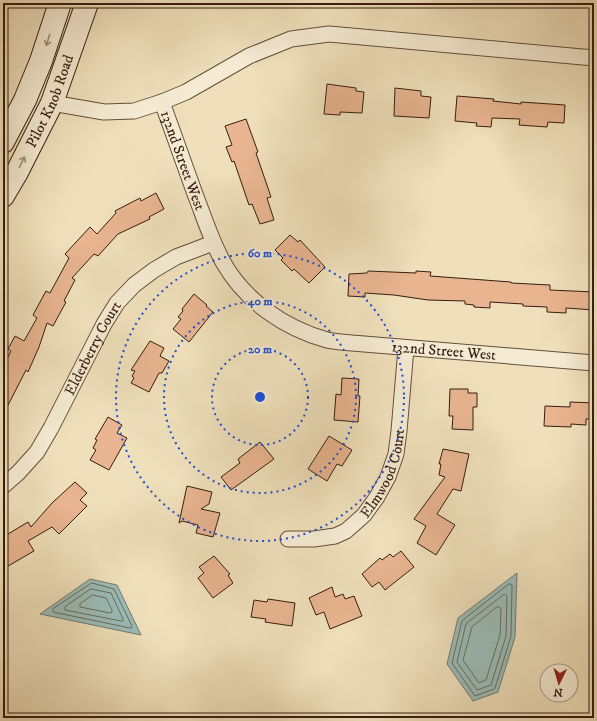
<svg xmlns="http://www.w3.org/2000/svg" width="597" height="721" font-family="'IM FELL DW Pica',serif">
  <rect width="100%" height="100%" fill="#efe0bb"/>
  <filter id="stains"><feTurbulence type="fractalNoise" baseFrequency=".005" numOctaves="4"/><feColorMatrix values="0 0 0 0 .2 0 0 0 0 .09 0 0 0 0 .02 0 0 0 .5 -.17"/></filter>
  <radialGradient id="worn" r=".72"><stop offset=".6" stop-color="#630" stop-opacity="0"/><stop offset="1" stop-color="#630" stop-opacity=".3"/></radialGradient>
  <!-- water -->
  <g fill="#9bbcb6" stroke="#737c73">
    <path d="M517 573 515 637 498 692 473 701 447 664 458 618Z"/>
    <path d="M90 579 117 585 141 635 40 614Z"/>
  </g>
  <g fill="none" stroke-linecap="round" stroke-linejoin="round">
    <!-- shore -->
    <g stroke="#686c62" stroke-width="1">
      <path d="M92 583 114 589 132 626 131 628H130L53 612V609Z"/>
      <path d="M509 584H511L512 586 511 636 495 688 494 689 475 696 452 663 462 621Z"/>
      <path d="M91 589 111 593 123 619V621H121L65 610V607Z"/>
      <path d="M505 594 507 596 506 636 491 685 477 690 457 662 466 624Z"/>
      <path d="M93 595 106 598 112 610V612L110 613 80 607V604Z"/>
      <path d="M497 607H499L501 609 500 635 486 680 479 683 463 660 472 627Z"/>
    </g>
  </g>
  <!-- building -->
  <g fill="#e8b590" stroke="#361d0f">
    <path d="M327 84 356 88V91L364 92 362 113 340 112V115L324 114Z"/>
    <path d="M395 88 421 91V96L431 97 429 118 394 116Z"/>
    <path d="M457 96 494 99 493 101 521 104V102L565 105 564 123 548 122 547 127 519 125 520 119 492 118 491 127 476 126 477 123 455 121Z"/>
    <path d="M246 119 258 152 256 153 271 197 267 198 274 220 260 224 252 204 249 205 234 161 232 162 226 147 232 145 225 126Z"/>
    <path d="M156 193 164 209 149 217 150 219 118 234 98 256 94 254 72 278 75 280 64 301 66 302 53 326 47 323 39 347 28 372 26 370 3 415V367L11 351 8 349 15 336 24 341 37 318 33 315 46 291 50 293 69 258 65 254 90 227 97 234 116 213 115 211 140 198 141 201Z"/>
    <path d="M290 235 298 242 300 240 325 267 309 283 294 269 292 271 281 260 283 258 275 250Z"/>
    <path d="M368 271 416 273V271L431 272 430 276 511 282V283L550 285V290L594 292V310L566 308V313L547 312V307L523 306V304L490 302V308L474 307V305L465 304V301L428 300 394 295 365 293V297L348 296 349 274 367 273Z"/>
    <path d="M194 294 207 305 206 306 213 312 189 342 173 329 181 319 178 317 183 311 182 309Z"/>
    <path d="M150 341 164 348 160 356 169 361 162 373H159L149 392 131 383 134 378 132 376 135 371 131 370Z"/>
    <path d="M342 378 359 379 358 396H360L358 422 334 420 336 394 341 395Z"/>
    <path d="M450 389H468V393H477V407H473V430L452 429 453 416H449Z"/>
    <path d="M570 402 594 403V419H586V425L571 424V427L544 426 545 406 570 407Z"/>
    <path d="M108 417 122 425 117 433 127 438 109 470 90 460 96 450 93 448 97 440 95 439Z"/>
    <path d="M329 436 352 450 342 466 337 464 327 481 308 469Z"/>
    <path d="M260 442 274 459 231 490 221 477 240 463 238 459Z"/>
    <path d="M443 449 469 454 461 491 453 489 437 514 455 525 436 555 417 543 426 526 414 519 445 477 439 475 441 464H439Z"/>
    <path d="M75 482 87 493 80 500 87 506 59 534 52 527 28 541 34 551 3 569V537L28 522 31 527 52 503Z"/>
    <path d="M187 486 212 492 209 504 201 509 220 513 213 537 196 533 198 525 182 521 179 523Z"/>
    <path d="M401 551 414 567 385 590 379 582 372 587 362 574 380 558 382 560 390 554 393 557Z"/>
    <path d="M214 556 230 574 228 575 233 583 213 598 198 578 204 573 199 567Z"/>
    <path d="M332 587 335 597 343 594 345 599 354 596 362 616 330 629 324 612 316 615 309 598Z"/>
    <path d="M268 599 295 603 292 626 265 622 266 619 251 617 254 600 267 602Z"/>
  </g>
  <g fill="none" stroke-linecap="round" stroke-linejoin="round">
    <!-- minor casing -->
    <g stroke="#644e3a" stroke-width="17">
      <g id="minor">
        <path id="s1" d="M162 102C173 133 184 164 195 194 204 217 211 240 223 262 245 301 284 328 327 340 335 342 344 342 352 343L594 363"/>
        <path d="M52 103 104 112 134 111 162 102 186 92 249 56 291 39 329 34 594 58"/>
        <path id="s2" d="M3 486 18 473 37 452 51 428 104 324 117 303 134 285 154 270 176 257 213 243"/>
        <path id="s3" d="M288 539H314L335 536 346 531 364 515 377 497 388 477 396 454 399 431 406 348"/>
      </g>
    </g>
    <!-- secondary casing -->
    <g stroke="#361d0f" stroke-width="24">
      <g id="secondary">
        <path d="M3 142 25 100 41 61 60 3"/>
        <path id="s4" d="M3 196 16 174 52 103 87 3"/>
      </g>
    </g>
    <!-- minor -->
    <use href="#minor" stroke="#f5ebd3" stroke-width="15"/>
    <!-- secondary -->
    <use href="#secondary" stroke="#f5ebd3" stroke-width="22"/>
  </g>
  <!-- one-way arrows -->
  <defs><path id="oneway-shaft" d="M-6 0H5M1.5-3L5.5 0L1.5 3" fill="none" stroke-width="1.6" stroke-linecap="round" stroke-linejoin="round"/></defs>
  <g stroke="#9f8e7b">
    <use href="#oneway-shaft" transform="translate(48 40) rotate(108)"/>
    <use href="#oneway-shaft" transform="translate(22 162) rotate(-63)"/>
  </g>
  <!-- distance rings -->
  <g fill="none" stroke="#1d4ed8" stroke-width="2" stroke-dasharray="2 4">
    <circle cx="260" cy="397" r="48"/>
    <circle cx="260" cy="397" r="96"/>
    <circle cx="260" cy="397" r="144"/>
  </g>
  <g text-anchor="middle" stroke-width="4" stroke-linejoin="round" paint-order="stroke">
    <!-- street labels -->
    <g font-size="15" fill="#361d0f" stroke="#f5ebd3">
      <text dy="5" stroke="none"><textPath href="#s4" startOffset="106">Pilot Knob Road</textPath></text>
      <text dy="5" stroke="none"><textPath href="#s1" startOffset="62">132nd Street West</textPath></text>
      <text dy="5" stroke="none"><textPath href="#s2" startOffset="166">Elderberry Court</textPath></text>
      <text dy="5" stroke="none"><textPath href="#s1" startOffset="422">132nd Street West</textPath></text>
      <text dy="5" stroke="none"><textPath href="#s3" startOffset="130">Elmwood Court</textPath></text>
    </g>
  </g>
  <circle cx="260" cy="397" r="6" fill="#1d4ed8" stroke="#f5ebd3" stroke-width="2"/>
  <g font-size="12" text-anchor="middle" font-weight="bold" fill="#1d4ed8" stroke="#f5ebd3" stroke-width="4" stroke-linejoin="round" paint-order="stroke">
    <text x="260" y="257">60 m</text>
    <text x="260" y="305">40 m</text>
    <text x="260" y="353">20 m</text>
  </g>
  <!-- margin -->
  <rect width="597" height="721" fill="none" stroke="#efe0bb" stroke-width="16"/>
  <rect x="4" y="4" width="589" height="713" fill="none" stroke="#361d0f" stroke-width="2"/>
  <rect x="8" y="8" width="581" height="705" fill="none" stroke="#361d0f"/>
  <!-- north arrow -->
  <g transform="translate(559 683) rotate(185)"><circle r="19" fill="#f5ebd3" stroke="#a99985"/>
  <path d="M0-3L7 15L0 10L-7 15Z" fill="#8f2418"/>
  <text y="-6" font-size="11" font-weight="bold" text-anchor="middle" fill="#361d0f">N</text>
  </g>
  <rect width="100%" height="100%" filter="url(#stains)"/>
  <rect width="100%" height="100%" fill="url(#worn)"/>
</svg>
